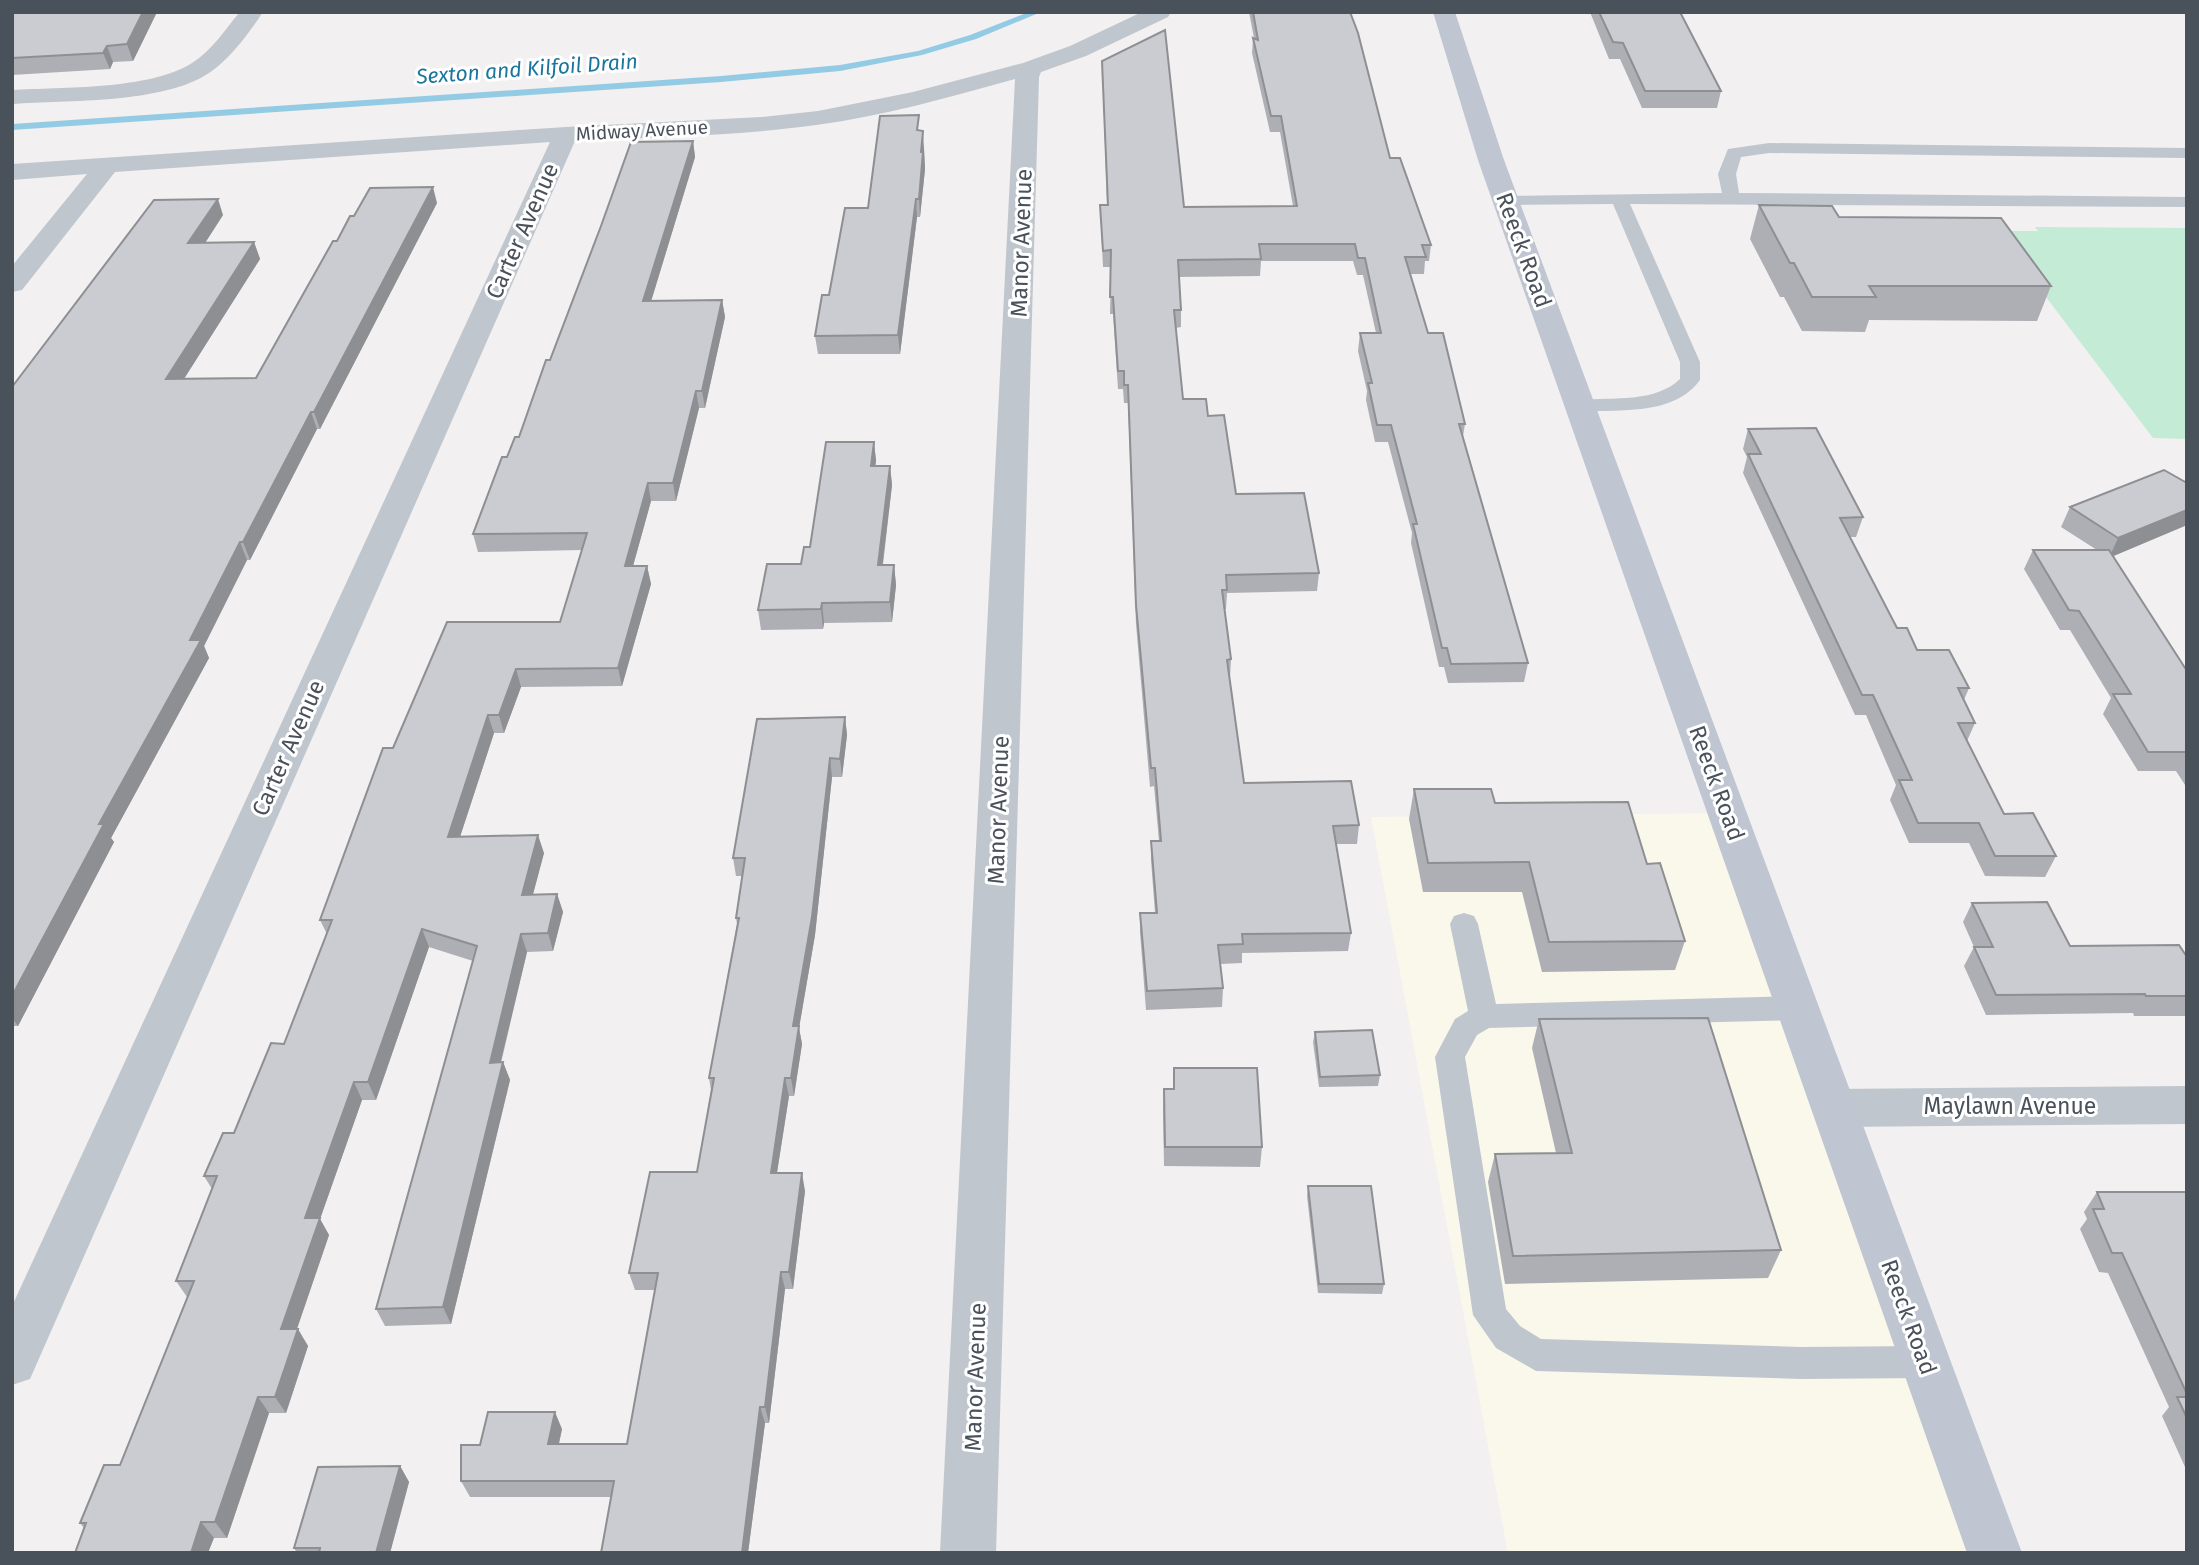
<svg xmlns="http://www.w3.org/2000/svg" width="2199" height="1565" font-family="'Fira Sans',sans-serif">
  <rect width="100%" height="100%" fill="#f2f0f0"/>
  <!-- commercial -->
  <path fill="#faf8eb" d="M1728 813 1995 1553H1508L1371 817Z"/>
  <!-- green -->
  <path fill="#c3ebd6" d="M2035 227 2187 228V439L2153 438 1996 231H2038Z"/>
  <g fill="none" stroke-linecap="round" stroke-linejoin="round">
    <!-- stream -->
    <path fill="#94cbe4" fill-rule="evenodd" d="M1029 12H1041L976 39 922 55 840 71 721 82 12 130V124L721 76 840 65 918 51 970 35Z"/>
    <!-- lane -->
    <g fill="#bfc6cd" fill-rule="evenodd">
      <path d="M1769 143 2187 148V158L1769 153 1741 157 1736 174 1739 193 2187 197V207L1630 204 1700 362V380C1674 416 1620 409 1580 412L1573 410 1570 406 1573 402 1580 400C1613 397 1655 403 1680 379V362L1613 204 1506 205 1500 204 1497 200 1500 196 1722 193 1718 174 1728 149Z"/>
      <path d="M1464 913 1474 916 1478 924 1496 1004 1798 996 1808 1000 1813 1008 1808 1016 1798 1020 1489 1028 1477 1035 1465 1057 1506 1309 1520 1326 1541 1339 1801 1347 1925 1346 1937 1351 1942 1362 1937 1373 1925 1378 1801 1379 1536 1371 1496 1348 1473 1315 1435 1057 1455 1019 1468 1011 1450 924 1454 916Z"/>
    </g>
    <!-- street -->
    <g fill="#bfc6cd" fill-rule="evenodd">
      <path d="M240 12H263C249 33 230 59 209 73 163 104 67 100 12 104V90C62 87 150 90 192 63 212 51 225 29 240 12Z"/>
      <path d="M1142 12H1171L1168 17 1086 56 1041 72 1039 77 996 1553H940L1015 79C950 97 884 116 816 125 737 136 655 137 575 141L30 1379 12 1385V1306L550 142 115 172 22 290 12 292V266L87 174 12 180V164L566 127 761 117 818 111 913 92 1023 63 1070 46Z"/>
      <path d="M2187 1086V1124L1834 1127 1818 1121 1811 1108 1818 1095 1834 1089Z"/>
    </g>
    <!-- secondary -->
    <path fill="#bfc6d1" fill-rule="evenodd" d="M1433 12H1455L1504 160 2022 1553H1967L1478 160Z"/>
  </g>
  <!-- wall -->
  <g fill="#aeafb5">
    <path d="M12 12H157L133 61 113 62 110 69 12 75Z"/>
    <path d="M1249 12H1350L1390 158 1431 245 1429 261H1425L1424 274H1410L1428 333 1465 424 1463 436 1528 663 1524 682 1448 683 1444 667H1439L1411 543 1412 533 1388 442H1375L1366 400 1367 391 1358 351 1360 333H1376L1363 275H1357L1353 261H1261L1260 276 1179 277 1181 310V327L1176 328 1183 399 1208 416 1236 494 1319 573 1317 591 1227 593 1226 609H1225L1231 659 1230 678 1244 783 1359 825 1357 844H1336L1351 933 1348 951 1242 953V963L1220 964 1223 988 1222 1007 1146 1010 1140 932V913H1155L1151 860V841H1159L1154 786 1150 787 1136 624 1128 403H1124L1123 389H1118L1113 314H1110L1111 267H1103L1100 205H1107L1102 61 1184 207 1293 206 1280 132H1270L1252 53 1253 38H1254Z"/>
    <path d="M1590 12H1680L1721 91 1717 108H1642L1620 59H1609Z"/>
    <path d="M920 131 924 148 925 169 920 217H917L900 354H818L815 336 868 208Z"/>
    <path d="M693 141 695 157 651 301 722 300 725 317 705 408H699L676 501H651L633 566H647L651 584 622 686 521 687 504 733H494L460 837 544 853 533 894H557L563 912 553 951 527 952 501 1063 503 1062 510 1080 451 1324 385 1326 376 1309 473 961 429 947 376 1100H362L320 1219 329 1235 297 1329 308 1346 286 1413H269L227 1538H214L84 1528 80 1523 120 1465 187 1297 176 1281 212 1189 204 1176 234 1133 284 1044 327 934 320 920 393 748 560 622 582 550 478 552 473 534 507 457 519 437 550 360Z"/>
    <path d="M437 203 320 429H317L250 560H247L204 646 209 658 111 838 114 842 18 1026H14L12 1030V387L223 215 205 243 254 242 260 259 184 379 256 378 337 241Z"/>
    <path d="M1759 205 1839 217 2051 286 2037 321 1869 320 1865 332 1802 331 1784 297H1780L1750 239Z"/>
    <path d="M1748 429 1863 517 1856 537H1850L1897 628 1917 650 1969 688 1964 700 1975 723 1967 741 2004 814 2056 856 2045 877 1985 876 1969 843H1909L1890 800 1896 785 1866 715H1855L1743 473 1747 457 1743 449Z"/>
    <path d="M874 442 876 461 875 466H890L892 485 883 565H894L896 585 892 622 824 623 823 629 761 630 758 610 801 564Z"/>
    <path d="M2187 483V525L2112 556 2187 671V788L2176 771H2138L2103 714 2111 698 2070 630H2060L2024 569 2033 550H2097L2061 527 2070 507Z"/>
    <path d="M845 717 847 735 842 777H832L815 935 799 1028 802 1044 794 1096H789L777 1173 805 1191 793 1289H785L769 1423H765L748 1553H601L612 1497H470L461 1481 480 1445 562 1429 559 1444H627L655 1290H635L629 1273 697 1172 711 1090 709 1078 737 924 736 918 742 876H736L733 858Z"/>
    <path d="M1414 789 1495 803 1647 864 1685 941 1675 970 1542 972 1522 892H1423L1409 819Z"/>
    <path d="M1972 903 2070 946 2187 954V1016H2134L2133 1013 1986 1015 1964 966 1974 947 1963 922Z"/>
    <path d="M1539 1019 1781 1250 1768 1278 1505 1284 1488 1182 1495 1154 1556 1153 1532 1048Z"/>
    <path d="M1315 1032 1380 1075 1378 1086 1319 1087 1313 1042Z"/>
    <path d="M1174 1068 1262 1147 1260 1167 1164 1166 1163 1109 1164 1089H1173Z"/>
    <path d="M1308 1186 1384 1284 1382 1294 1318 1293 1307 1196Z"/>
    <path d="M2097 1192H2187V1467H2185L2162 1416 2169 1407 2108 1273 2099 1272 2080 1229 2087 1219 2084 1212Z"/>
    <path d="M400 1466 409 1482 390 1553H297L294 1548Z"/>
  </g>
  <!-- shaded-wall -->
  <g fill="#8d8f93">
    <path d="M143 12H157L133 61 127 44Z"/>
    <path d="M107 46 113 62 110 69 103 53Z"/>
    <path d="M923 131 925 169 920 217 919 199Z"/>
    <path d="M693 141 695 157 646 318 643 301Z"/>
    <path d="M433 187 437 203 320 429 314 412Z"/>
    <path d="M218 199 223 215 194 260 188 243Z"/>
    <path d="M916 199 917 217 900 354 898 335Z"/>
    <path d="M254 242 260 259 173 396 166 379Z"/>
    <path d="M722 300 725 317 705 408 702 391Z"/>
    <path d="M696 391 699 408 676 501 673 483Z"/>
    <path d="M311 412 317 429 250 560 243 542Z"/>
    <path d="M874 442 876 461 873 485 871 466Z"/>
    <path d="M890 466 892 485 880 585 878 565Z"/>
    <path d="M648 483 651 501 628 584 625 566Z"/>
    <path d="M2187 510V525L2109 558 2118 538Z"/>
    <path d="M240 542 247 560 204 646 209 658 111 838 114 842 18 1026 12 1018V996L190 640Z"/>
    <path d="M894 565 896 585 892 622 890 602Z"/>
    <path d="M647 566 651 584 622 686 618 668Z"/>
    <path d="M822 603 824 623 823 629 821 609Z"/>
    <path d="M516 669 521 687 504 733 499 715Z"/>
    <path d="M488 715 494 733 454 855 448 837Z"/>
    <path d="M845 717 847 735 842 777 840 759Z"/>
    <path d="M830 758 832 777 815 935 799 1028 802 1044 794 1096 791 1078 793 1026Z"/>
    <path d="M538 835 544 853 528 913 522 895Z"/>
    <path d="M557 894 563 912 553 951 548 933Z"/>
    <path d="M422 929 429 947 376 1100 368 1082Z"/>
    <path d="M521 934 527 952 496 1081 490 1063Z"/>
    <path d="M503 1062 510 1080 451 1324 443 1307Z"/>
    <path d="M785 1078 789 1096 774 1191 771 1173Z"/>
    <path d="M354 1082 362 1100 320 1219 329 1235 291 1346 281 1329 305 1218Z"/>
    <path d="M802 1173 805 1191 793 1289 789 1272Z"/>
    <path d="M781 1272 785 1289 769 1423 765 1407Z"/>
    <path d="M298 1329 308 1346 286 1413 275 1397Z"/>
    <path d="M258 1397 269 1413 227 1538 215 1522Z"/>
    <path d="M760 1407 765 1423 748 1553H742Z"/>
    <path d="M555 1412 562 1429 555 1460 548 1444Z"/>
    <path d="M400 1466 409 1482 390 1553H376Z"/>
    <path d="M201 1522 214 1538 208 1553H191Z"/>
  </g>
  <!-- building -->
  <g fill="#caccd2" stroke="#8d8f93" stroke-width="2">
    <path d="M12 12H143L127 44 107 46 103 53 12 58Z"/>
    <path d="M1253 12H1350L1358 33 1390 158H1400L1431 245H1422L1426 257H1405L1428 333H1443L1465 424H1459L1528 663 1451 664 1447 648H1442L1413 524H1417L1391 425H1377L1368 383H1372L1360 333H1381L1365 258H1358L1355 244H1259L1261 259 1178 260 1181 310H1174L1183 399H1206L1208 416 1224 415 1236 494 1304 493 1319 573 1226 575 1227 590H1222L1231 659 1227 660 1244 783 1351 781 1359 825 1333 826 1351 933 1242 934 1243 944 1218 945 1223 988 1147 991 1140 913H1157L1151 841H1161L1155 768H1151L1136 605 1128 385H1124V371H1118L1113 297H1110L1111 250 1103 251 1100 205H1108L1102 61 1165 30 1184 207 1297 206 1281 116H1271L1253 38 1258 40Z"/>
    <path d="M1599 12H1680L1721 91H1645L1623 43 1613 42Z"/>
    <path d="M919 115 917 130 923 131 921 152H923L919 199H916L898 335 815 336 822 295H829L845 208H868L880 116Z"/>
    <path d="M693 141 643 301 722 300 702 391H696L673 483H648L625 566H647L618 668 516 669 499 715H488L448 837 538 835 522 895 557 894 548 933 521 934 490 1063 503 1062 443 1307 376 1309 477 946 422 929 368 1082H354L305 1218H320L281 1329H298L275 1397H258L215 1522H201L191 1553H75L86 1523H80L104 1465H120L194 1281H176L217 1176H204L223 1133H234L271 1043 284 1044 332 920H320L383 748H393L447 622H560L587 533 473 534 502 457H507L515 437H519L546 360H550L601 226 631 142Z"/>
    <path d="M433 187 314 412H311L243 542H240L190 640H201L99 824H104L12 996V387L154 200 218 199 188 243 254 242 166 379 256 378 333 241H337L350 216H354L370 188Z"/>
    <path d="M1759 205 1832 206 1839 217 2001 218 2051 286H1869L1876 297H1812L1794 263H1790Z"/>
    <path d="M1816 428 1863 517 1840 518 1897 628H1907L1917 650H1949L1969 688H1958L1975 723H1958L2004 814 2033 813 2056 856H1995L1979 823H1918L1899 780H1912L1873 695H1862L1748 454H1761L1748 429Z"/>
    <path d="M826 442H874L871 466H890L878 565H894L890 602 822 603 821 609 758 610 767 564H801L804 547H810Z"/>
    <path d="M2164 470 2187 483V510L2118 538 2070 507Z"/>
    <path d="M2033 550H2109L2187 671V752H2148L2113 694H2131L2079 611 2069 610Z"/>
    <path d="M845 717 840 759 830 758 812 917 793 1026H799L791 1078H785L771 1173H802L789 1272H781L765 1407H760L742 1553H601L614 1481H461V1445H480L488 1412H555L548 1444H627L658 1273H629L650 1172H697L714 1078H709L739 918H736L745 858H733L757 719Z"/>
    <path d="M1414 789H1491L1495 803 1628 802 1647 864 1660 863 1685 941 1549 942 1529 862 1428 863Z"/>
    <path d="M2047 902 2070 946 2179 945 2185 954H2187V996H2146L2145 994 1996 995 1974 947H1993L1972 903Z"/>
    <path d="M1708 1018 1781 1250 1513 1256 1495 1154 1572 1153 1539 1019Z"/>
    <path d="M1372 1030 1380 1075 1320 1077 1315 1032Z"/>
    <path d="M1174 1068H1257L1262 1147H1165L1164 1089H1174Z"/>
    <path d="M1308 1186H1371L1384 1284H1319Z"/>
    <path d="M2097 1192H2187V1394L2122 1253H2112L2093 1209H2104Z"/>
    <path d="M2177 1397H2187V1418Z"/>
    <path d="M400 1466 376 1553H319L320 1548H294L318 1467Z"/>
  </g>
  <g text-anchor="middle" stroke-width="6" stroke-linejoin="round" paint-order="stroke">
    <!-- far-street labels -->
    <g font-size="19" fill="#49515b" stroke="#fff">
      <text transform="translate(642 130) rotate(-3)" y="7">Midway Avenue</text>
    </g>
    <!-- far-water labels -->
    <g font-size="21" font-style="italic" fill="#1a759d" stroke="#fff">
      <text transform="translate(527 69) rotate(-4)" y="7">Sexton and Kilfoil Drain</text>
    </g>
    <!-- street labels -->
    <g font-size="23" fill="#49515b" stroke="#fff">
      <text transform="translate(522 231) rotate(-66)" y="8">Carter Avenue</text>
      <text transform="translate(1021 243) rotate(-88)" y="8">Manor Avenue</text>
      <text transform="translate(1524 250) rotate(70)" y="8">Reeck Road</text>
      <text transform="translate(288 748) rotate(-66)" y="8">Carter Avenue</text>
      <text transform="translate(1717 783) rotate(70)" y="8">Reeck Road</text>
      <text transform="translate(998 810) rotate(-88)" y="8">Manor Avenue</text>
      <text x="2010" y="1114">Maylawn Avenue</text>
      <text transform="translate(1909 1317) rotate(70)" y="8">Reeck Road</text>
      <text transform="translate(975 1377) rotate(-88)" y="8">Manor Avenue</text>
    </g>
  </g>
  <!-- border -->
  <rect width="2199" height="1565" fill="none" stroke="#49515b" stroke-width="28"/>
</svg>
